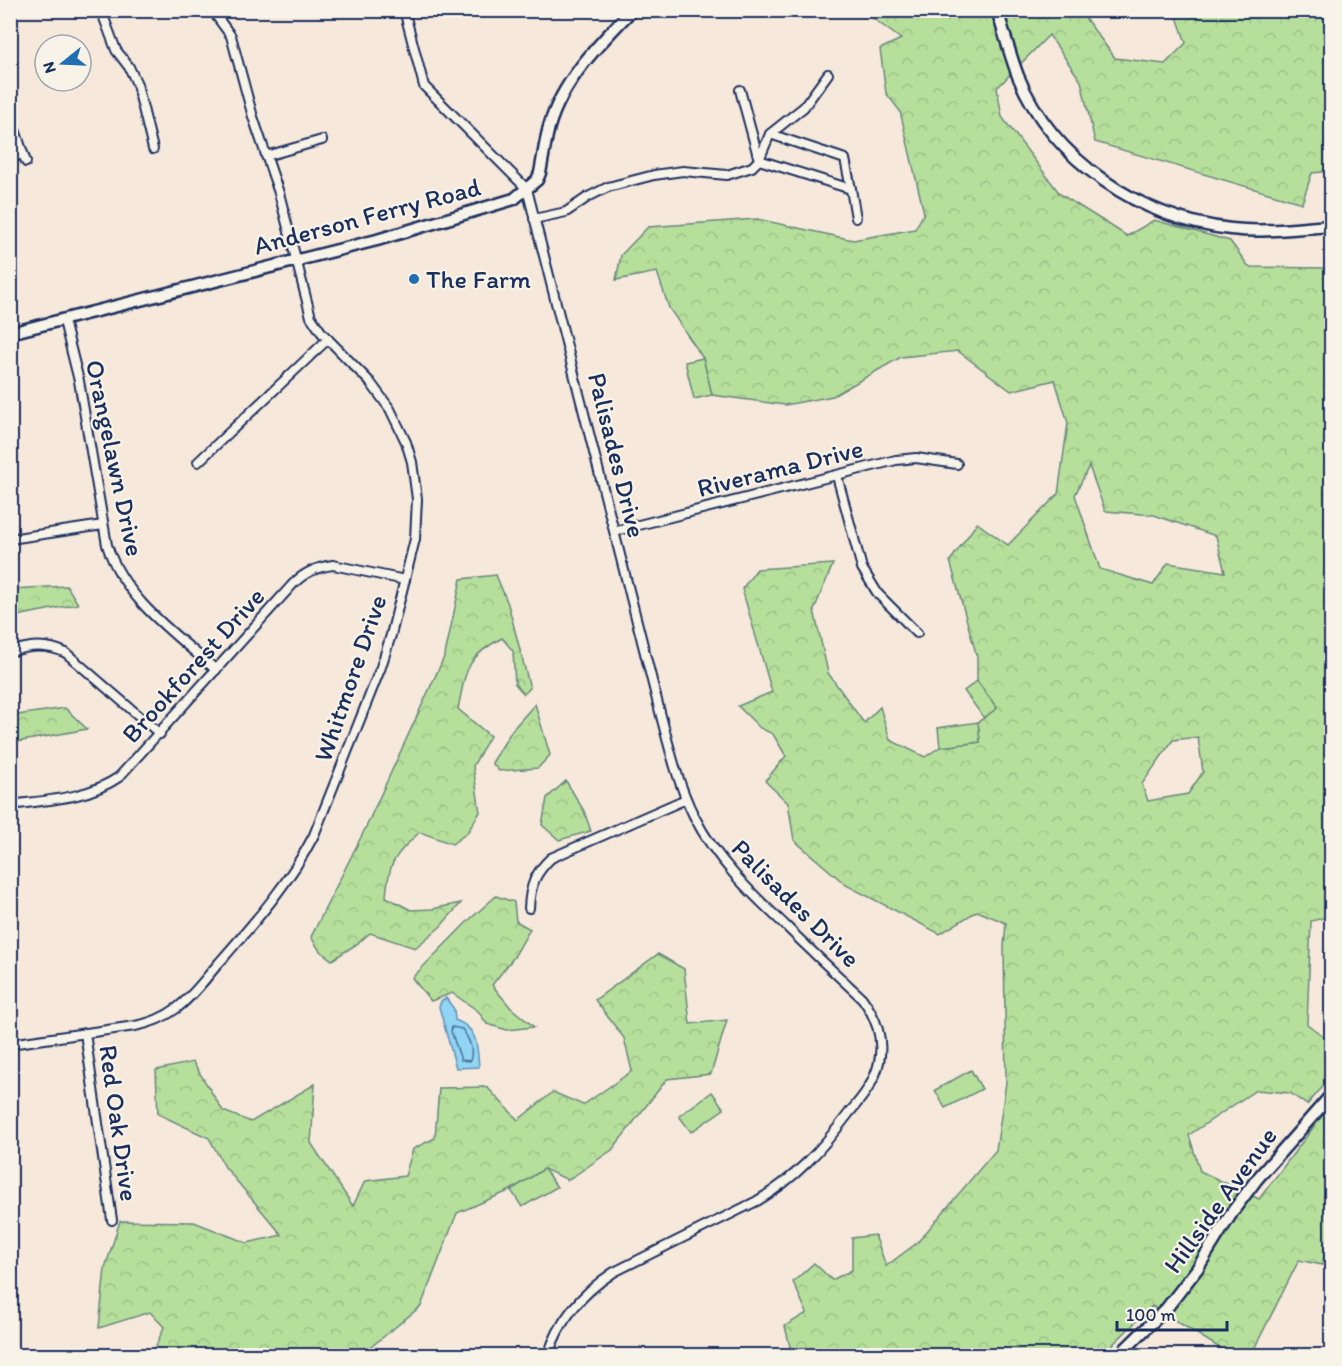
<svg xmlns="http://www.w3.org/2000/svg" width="1342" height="1366" font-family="Itim,sans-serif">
  <defs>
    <pattern id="forest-crowns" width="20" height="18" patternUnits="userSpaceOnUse" patternTransform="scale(1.5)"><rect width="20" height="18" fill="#b6df9b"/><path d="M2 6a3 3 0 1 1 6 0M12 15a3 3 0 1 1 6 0" fill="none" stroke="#9cc088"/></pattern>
  </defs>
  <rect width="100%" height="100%" fill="#f6e8db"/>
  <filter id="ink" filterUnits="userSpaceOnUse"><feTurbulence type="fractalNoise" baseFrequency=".0167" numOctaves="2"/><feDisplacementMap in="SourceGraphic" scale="12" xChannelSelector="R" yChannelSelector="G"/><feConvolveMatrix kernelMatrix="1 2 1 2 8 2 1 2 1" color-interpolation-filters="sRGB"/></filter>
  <g filter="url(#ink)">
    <!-- forest -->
    <g fill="url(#forest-crowns)" stroke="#68877c" stroke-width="1.5" fill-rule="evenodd">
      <path d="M863 11H1080L1115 58 1165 64 1186 43 1175 11H1331V171L1312 173 1302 203 1095 142 1081 81 1049 35 997 88 1002 117 1060 194 1127 236 1154 220 1230 241 1249 267 1326 268 1331 263 1332 916 1311 921 1307 1024 1331 1042V1077L1307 1105 1290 1093 1256 1090 1189 1135 1200 1171 1259 1199 1331 1104V1239L1327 1245 1322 1265 1299 1260 1251 1355H1231L1152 1306 1102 1355H792L785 1326 807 1313 793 1282 814 1263 832 1280 852 1270V1238L875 1235 886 1266 917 1243 996 1150 1006 1082 1004 947 1006 923 977 911 940 934 846 885 794 840 788 803 765 781 786 756 773 734 760 728 738 706 772 692 742 589 757 569 833 564 814 610 828 673 864 723 880 707 890 740 925 757 940 747 980 742 978 722 997 708 977 681V657L950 561 977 523 1008 545 1058 494 1068 423 1055 380 1011 391 958 351 901 357 833 396 785 405 712 395 703 358 669 308 657 272 616 280 621 255 648 227 757 219 853 240 915 229 924 213 900 111 886 93 880 49 901 39ZM1089 466 1105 511 1154 515 1216 536 1225 572 1168 563 1153 585 1100 569 1075 495ZM1198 737 1203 772 1188 794 1148 801 1142 784 1173 740Z"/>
      <path d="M496 575 508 604 530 688 524 694 515 684 513 651 502 638C465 658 466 670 458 709L490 736 473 766 480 812 467 833 452 844 420 832C394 856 389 861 386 897L411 910 432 909 461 903 440 927 415 948 370 933 357 944 332 960 320 951 311 937 365 829 445 655 461 579Z"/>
      <path d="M67 586 78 604 11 617V589Z"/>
      <path d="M535 704 550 755 538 768 499 771 492 763 512 730Z"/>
      <path d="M65 708 87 729 11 743V716Z"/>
      <path d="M566 781 584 811 591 831 559 840 542 825 547 798Z"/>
      <path d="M496 896 514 902 516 921 530 929 514 957 492 985 511 1008 534 1027 507 1030 487 1024 478 1011 452 993 431 1001 412 978 468 921Z"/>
      <path d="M658 954 684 969 690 1024 727 1020 711 1074 667 1079 612 1150 568 1180 544 1169 511 1190 457 1213 421 1306 361 1355H152L164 1327 150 1312 99 1328 105 1268 120 1221 194 1222 247 1243 282 1235 225 1167 209 1138 158 1114 156 1070 193 1062 223 1111 251 1122 315 1084 311 1143 353 1206 365 1181 405 1176 413 1149 435 1138 439 1088 487 1087 518 1120 553 1092 583 1105 632 1071 624 1038 595 1000Z"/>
    </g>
    <!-- garden -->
    <g fill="#b6df9b" stroke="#68877c" stroke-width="1.5">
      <path d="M703 358 712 395 694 399 685 362Z"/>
      <path d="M977 681 997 708 984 718 964 691Z"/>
      <path d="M978 722 980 742 940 747 938 728Z"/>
      <path d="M971 1070 982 1089 945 1108 935 1090Z"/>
      <path d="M712 1092 724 1109 691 1132 679 1116Z"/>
      <path d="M544 1169 557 1187 522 1207 511 1190Z"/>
    </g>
    <!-- water -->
    <path fill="#91d4f3" stroke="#6292b7" stroke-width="1.5" d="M446 998 454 1009 455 1020C478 1028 477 1045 479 1067L456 1068 439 1007 441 1001Z"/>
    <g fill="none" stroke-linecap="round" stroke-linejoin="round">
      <!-- shore -->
      <path stroke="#4a719a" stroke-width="1.5" d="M452 1027 462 1029C469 1039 474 1049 470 1061L461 1060 451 1031Z"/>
      <!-- street casing -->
      <g stroke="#1b2f5e" stroke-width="12">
        <g id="street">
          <path d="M101 10 116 50 129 67 137 84 153 149"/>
          <path d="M404 10 424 86 527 189 661 716C670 750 678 784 694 816 716 860 750 892 785 925 810 950 836 974 862 998 876 1017 884 1038 879 1062 875 1082 862 1098 849 1113 821 1150 797 1177 757 1201L614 1272C582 1293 559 1319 548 1356"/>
          <path d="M740 90 759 160 851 189 845 159 770 134"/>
          <path d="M10 115 26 162"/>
          <path d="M266 156 322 140"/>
          <path d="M10 158 23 154"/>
          <path d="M851 189 856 218"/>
          <path d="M534 219 566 212 588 197 608 187 654 175 683 171 727 175 752 167 759 160 770 134 804 107 828 74"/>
          <path d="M64 321 79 381 107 545C124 599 175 634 216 670"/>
          <path d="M198 462 328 339"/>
          <path d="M837 476 862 568 878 594 917 633"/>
          <path d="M615 531 896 460 916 458 957 464"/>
          <path d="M10 539 103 525"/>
          <path d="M10 652C31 645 47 644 66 653L160 734"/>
          <path d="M10 805C48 800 87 799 119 777L293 584C305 572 317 567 333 565L405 580"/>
          <path d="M529 908C530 886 535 873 551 858L686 799"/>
          <path d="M85 1033 112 1220"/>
          <path d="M10 1044 135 1026C151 1023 165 1017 177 1008 193 996 205 979 218 964 254 923 289 884 314 835L381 667 391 635 415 539 417 499 412 462 406 442 390 409 370 382 322 333 311 317 279 193 253 117 231 36 212 10"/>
        </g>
      </g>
      <!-- secondary casing -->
      <g stroke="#1b2f5e" stroke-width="15">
        <g id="secondary">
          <path d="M997 10C1004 32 1010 55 1018 76 1053 161 1141 219 1231 229 1264 233 1298 228 1332 226"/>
          <path d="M10 333 377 240 514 199 537 180 540 173C543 158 545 142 549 127 562 81 599 44 632 10"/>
          <path d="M1118 1356 1166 1309 1197 1269 1233 1211 1257 1179 1332 1094"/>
        </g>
      </g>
      <!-- street -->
      <use href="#street" stroke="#f7f3e8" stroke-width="8"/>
      <!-- secondary -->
      <use href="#secondary" stroke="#f7f3e8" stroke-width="10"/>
    </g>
  </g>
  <!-- markers -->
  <circle fill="#1f6fb2" stroke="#f7f3e8" stroke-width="2" cx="414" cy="279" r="6"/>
  <g text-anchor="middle" stroke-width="4.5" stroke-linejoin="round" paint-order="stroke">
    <!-- street labels -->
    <g font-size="26" fill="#1b2f5e" stroke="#f7f3e8">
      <text transform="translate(367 216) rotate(-15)" y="9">Anderson Ferry Road</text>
      <text transform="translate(617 455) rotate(76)" y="9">Palisades Drive</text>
      <text transform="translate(115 458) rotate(78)" y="9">Orangelawn Drive</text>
      <text transform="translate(780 468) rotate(-14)" y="9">Riverama Drive</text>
      <text transform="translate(193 665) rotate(-48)" y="9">Brookforest Drive</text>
      <text transform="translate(350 678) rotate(-71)" y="9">Whitmore Drive</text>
      <text transform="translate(796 903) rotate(45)" y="9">Palisades Drive</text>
      <text transform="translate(119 1123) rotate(82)" y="9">Red Oak Drive</text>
      <text transform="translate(1220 1200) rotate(-54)" y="9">Hillside Avenue</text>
    </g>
    <!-- poi labels -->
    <g font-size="26" fill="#1b2f5e" stroke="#f7f3e8" text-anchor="start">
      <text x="426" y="288">The Farm</text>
    </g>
  </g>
  <!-- margin -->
  <rect width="1342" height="1366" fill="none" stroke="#f7f3e8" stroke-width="36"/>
  <rect x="18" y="18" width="1306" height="1330" fill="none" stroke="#1b2f5e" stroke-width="2" filter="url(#ink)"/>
  <!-- north arrow -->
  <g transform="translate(63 63) rotate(252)"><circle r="28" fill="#f7f3e8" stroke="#9fa5b1" stroke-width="1.5"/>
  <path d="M0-4.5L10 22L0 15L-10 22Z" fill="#1f6fb2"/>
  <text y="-9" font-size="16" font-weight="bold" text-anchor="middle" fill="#1b2f5e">N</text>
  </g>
  <!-- scale -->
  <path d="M1117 1321v9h110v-9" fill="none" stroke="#1b2f5e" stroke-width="3"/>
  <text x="1126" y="1321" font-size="18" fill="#1b2f5e" stroke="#f7f3e8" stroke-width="4.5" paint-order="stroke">100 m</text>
</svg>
